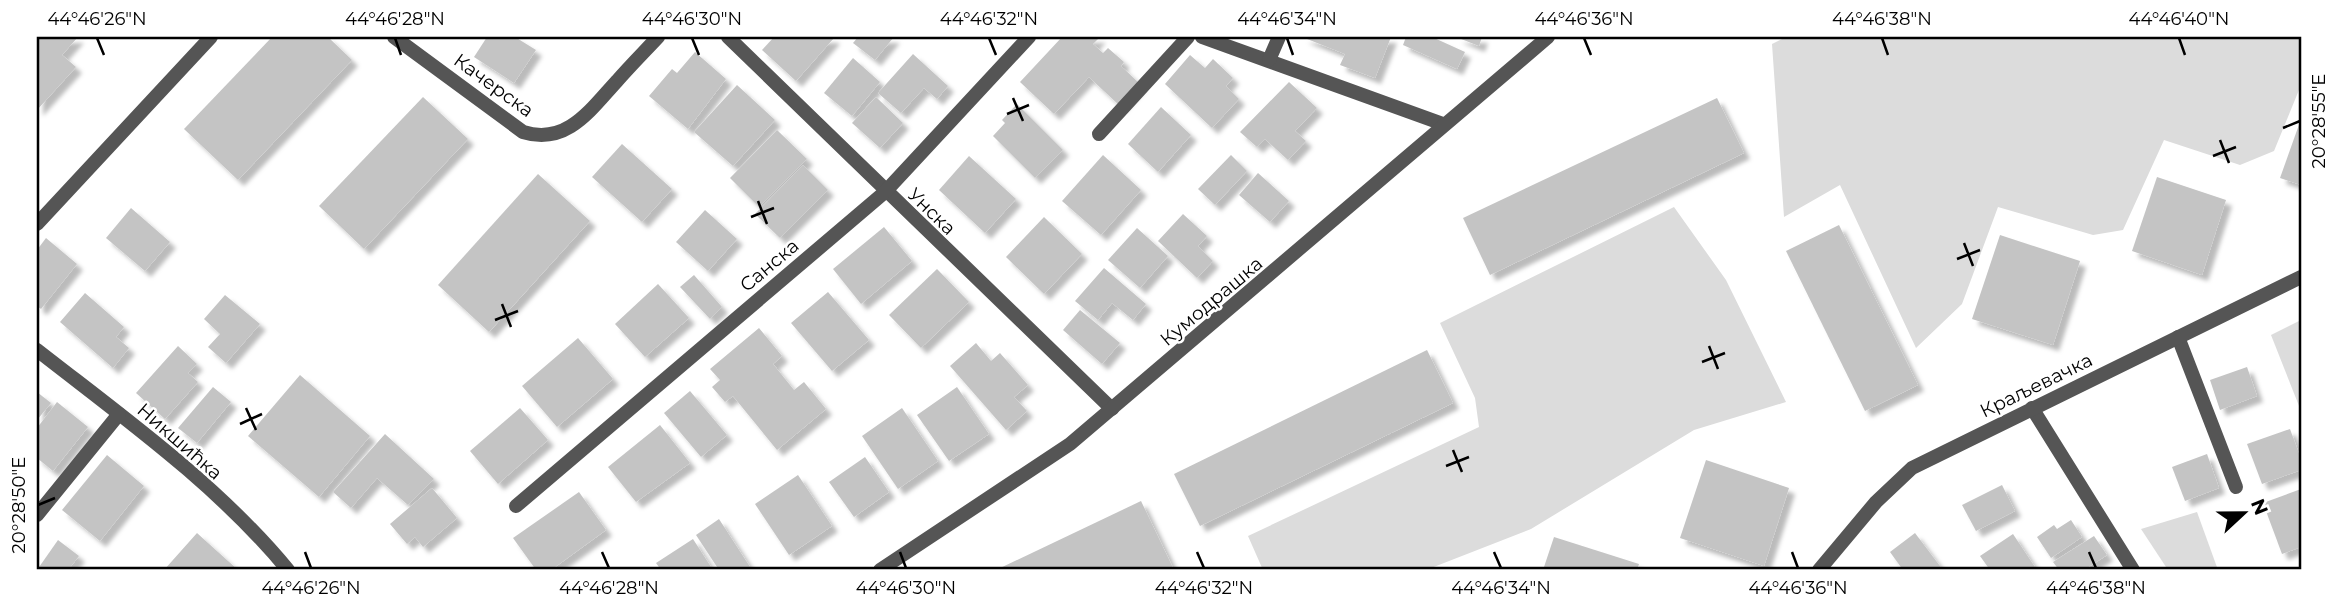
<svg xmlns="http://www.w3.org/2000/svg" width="2338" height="607" font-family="Montserrat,sans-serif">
  <defs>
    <filter id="shadow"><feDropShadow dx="6" dy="6" stdDeviation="2" flood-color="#0004"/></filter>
  </defs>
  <rect width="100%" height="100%" fill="#fff"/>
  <!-- green -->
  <g fill="#dcdcdc">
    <path d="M1786 37H2301V85L2274 151 2240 165 2164 140 2123 230 2093 235 1998 207 1962 304 1916 348 1840 185 1784 217 1772 44Z"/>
    <path d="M1674 207 1726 280 1786 402 1694 430 1531 529 1426 570H1263L1248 536 1479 427 1475 398 1440 323Z"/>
    <path d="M2301 320V411L2271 335Z"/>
    <path d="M2197 512 2218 570H2168L2141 529Z"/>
  </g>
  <!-- building -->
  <g fill="#c4c4c4" filter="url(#shadow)">
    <path d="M37 37H78L62 55 76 67 37 110Z"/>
    <path d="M272 37H328L352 60 238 180 184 129Z"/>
    <path d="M487 37H515L536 50 514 83 474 57Z"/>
    <path d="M774 37H832L834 38 796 81 762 50Z"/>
    <path d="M858 37H894L875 60 853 43Z"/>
    <path d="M1062 37H1100L1093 44 1103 53 1108 48 1124 62 1121 66 1140 84 1120 106 1089 77 1054 114 1020 82Z"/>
    <path d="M1302 37H1391L1375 78 1340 65 1345 54Z"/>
    <path d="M1406 37H1432L1465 52 1457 69 1403 45Z"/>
    <path d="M1456 37H1482L1479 46Z"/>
    <path d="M695 52 726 79 688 129 649 96 672 69 677 73Z"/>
    <path d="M913 54 948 86 937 99 924 88 901 113 878 93Z"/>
    <path d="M1190 55 1205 68 1213 59 1233 78 1226 86 1239 99 1212 128 1165 84Z"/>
    <path d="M853 58 880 82 852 116 824 93Z"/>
    <path d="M1289 82 1317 108 1295 131 1306 141 1288 160 1265 139 1257 147 1240 132Z"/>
    <path d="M737 85 775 120 733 166 694 132Z"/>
    <path d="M423 97 468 139 364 249 319 206Z"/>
    <path d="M876 97 903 123 880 148 852 123Z"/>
    <path d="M1717 98 1744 153 1490 275 1463 218Z"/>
    <path d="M1017 104 1063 150 1035 178 993 136 1005 123 1002 120Z"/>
    <path d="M1161 107 1191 135 1158 172 1128 144Z"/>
    <path d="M2301 119V185L2280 178Z"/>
    <path d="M777 130 807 159 759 207 730 178Z"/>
    <path d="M622 144 672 189 642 222 592 177Z"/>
    <path d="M1103 155 1141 190 1101 235 1062 201Z"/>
    <path d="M1231 155 1247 171 1215 205 1198 189Z"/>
    <path d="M969 156 1016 199 985 233 939 190Z"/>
    <path d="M803 165 828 190 780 238 755 214Z"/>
    <path d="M1258 173 1289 201 1270 222 1239 195Z"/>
    <path d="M538 174 590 221 489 332 438 285Z"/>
    <path d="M2157 177 2226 200 2202 275 2132 251Z"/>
    <path d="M131 208 170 242 145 271 106 238Z"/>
    <path d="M705 210 737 239 708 271 676 242Z"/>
    <path d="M1183 214 1207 236 1198 246 1213 261 1197 278 1158 241Z"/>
    <path d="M1044 217 1082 254 1044 294 1006 257Z"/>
    <path d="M1839 225 1918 385 1865 411 1786 251Z"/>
    <path d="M884 227 912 261 861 304 833 269Z"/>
    <path d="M1137 228 1168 256 1140 288 1108 260Z"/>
    <path d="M2000 235 2080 261 2053 345 1972 319Z"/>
    <path d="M46 238 77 264 41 309 37 306V250Z"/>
    <path d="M1104 268 1146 304 1133 320 1112 303 1098 320 1075 301Z"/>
    <path d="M937 269 969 302 921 348 889 315Z"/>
    <path d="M694 275 722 307 710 319 680 287Z"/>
    <path d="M658 284 689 318 645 357 615 324Z"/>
    <path d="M828 292 869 340 832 371 791 323Z"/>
    <path d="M85 293 124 327 116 337 129 348 113 368 60 322Z"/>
    <path d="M225 295 260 324 226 363 208 347 220 334 204 319Z"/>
    <path d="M1080 310 1120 343 1102 364 1063 330Z"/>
    <path d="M759 328 782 356 773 364 794 390 804 382 826 409 777 450 733 396 725 402 712 387 720 380 710 369Z"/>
    <path d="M578 338 613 379 557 427 522 386Z"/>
    <path d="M976 343 991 361 1000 353 1028 385 1014 397 1027 411 1006 430 950 366Z"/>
    <path d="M178 346 197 364 188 373 198 382 165 419 136 393Z"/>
    <path d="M1427 350 1453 403 1200 526 1174 474Z"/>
    <path d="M2247 367 2257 396 2220 410 2210 380Z"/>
    <path d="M300 375 370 436 319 497 248 436Z"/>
    <path d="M213 387 231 402 197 443 178 428Z"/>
    <path d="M957 387 989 434 949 461 917 415Z"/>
    <path d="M690 391 727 435 701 457 664 413Z"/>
    <path d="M37 392 51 403 37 420Z"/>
    <path d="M57 402 88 427 53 471 37 458V428Z"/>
    <path d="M520 408 548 440 498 484 470 451Z"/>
    <path d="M902 408 938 461 898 489 862 436Z"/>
    <path d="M660 425 690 463 636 502 608 467Z"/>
    <path d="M2290 429 2301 459V470L2262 484 2247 444Z"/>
    <path d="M385 434 434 479 408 505 377 478 351 508 333 492Z"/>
    <path d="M2207 454 2219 488 2185 501 2172 467Z"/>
    <path d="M107 455 144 486 100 541 62 510Z"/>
    <path d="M865 457 889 492 854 517 829 482Z"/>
    <path d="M1706 460 1789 488 1764 566 1680 538Z"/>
    <path d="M798 475 832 526 789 555 755 504Z"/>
    <path d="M2002 485 2015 511 1976 531 1962 505Z"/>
    <path d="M432 488 457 518 423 547 415 537 407 544 390 524Z"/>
    <path d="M2301 489V547L2282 554 2263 503Z"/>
    <path d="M579 492 606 530 551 570H536L513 538Z"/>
    <path d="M1141 501 1174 570H996Z"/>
    <path d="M719 519 752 570H719L696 535Z"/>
    <path d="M2071 520 2082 537 2051 558 2037 537 2054 525 2057 529Z"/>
    <path d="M197 533 208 543 238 570H164Z"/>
    <path d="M1915 533 1943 570H1903L1890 552Z"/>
    <path d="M2013 534 2035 567 2030 570H1990L1980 556Z"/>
    <path d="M2094 536 2107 555 2084 570H2059L2053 562Z"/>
    <path d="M1554 537 1639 564 1637 570H1543Z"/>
    <path d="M693 539 713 570H661L656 563Z"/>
    <path d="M58 540 79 556 68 570H37Z"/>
  </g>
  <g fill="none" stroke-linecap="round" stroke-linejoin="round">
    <!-- minor -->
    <g stroke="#555" stroke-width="14">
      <path d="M394 37 523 132C567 146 591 109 617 81 630 66 645 51 658 37"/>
      <path d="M728 37 1112 409"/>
      <path d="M1202 37 1443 124"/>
      <path d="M1269 60 1279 37"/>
      <path d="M1099 134 1188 37"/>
      <path d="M37 224 211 37"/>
      <path d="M2178 337 2236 487"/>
      <path d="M37 350C124 418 218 485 288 570"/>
      <path d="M2032 408 2133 570"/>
      <path d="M516 506 885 192 1029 37"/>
      <path d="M37 515 119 414"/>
      <path d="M1819 570 1876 502 1912 468 2301 277"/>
    </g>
    <!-- tertiary -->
    <path stroke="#555" stroke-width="14" d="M880 570 1070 444 1548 37"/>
  </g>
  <!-- ticks -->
  <path fill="none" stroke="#000" stroke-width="2.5" d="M97 38 104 55M395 38 401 55M692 38 699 55M989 38 996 55M1287 38 1293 55M1584 38 1591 55M1882 38 1888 55M2179 38 2185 55M1013 98 1023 121M1007 114 1029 105M2283 128 2300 121M2220 140 2229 163M2213 156 2236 147M758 201 767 224M751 217 774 208M1964 243 1973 266M1957 259 1980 250M502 304 511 327M495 320 518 311M1709 346 1718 369M1702 362 1725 353M246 408 256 430M240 424 262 414M1453 450 1462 472M1446 466 1469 457M38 505 55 498M305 552 311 568M602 552 609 568M900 552 906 568M1197 552 1204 568M1494 552 1501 568M1792 552 1798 568M2089 552 2096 568"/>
  <g text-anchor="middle" stroke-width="5" stroke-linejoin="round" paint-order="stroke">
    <!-- street labels -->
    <g font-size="19" fill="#000" stroke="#fff">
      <text transform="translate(494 85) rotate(36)" y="7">Качерска</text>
      <text transform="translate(932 211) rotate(44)" y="7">Унска</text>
      <text transform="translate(769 265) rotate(-40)" y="7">Санска</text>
      <text transform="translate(1211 301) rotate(-40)" y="7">Кумодрашка</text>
      <text transform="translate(2036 385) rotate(-26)" y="7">Краљевачка</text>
      <text transform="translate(180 441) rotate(41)" y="7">Никшићка</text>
    </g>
  </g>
  <!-- border -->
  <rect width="2338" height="607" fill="none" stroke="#ffffff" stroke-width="77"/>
  <!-- north arrow -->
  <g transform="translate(2244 513) rotate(68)" stroke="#ffffff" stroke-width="5" paint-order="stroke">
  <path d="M0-5L12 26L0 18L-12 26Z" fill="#000000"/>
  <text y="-10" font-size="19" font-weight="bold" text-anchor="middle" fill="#000000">N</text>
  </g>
  <rect x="38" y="38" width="2262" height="530" fill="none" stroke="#000" stroke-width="2.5"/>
  <g font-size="18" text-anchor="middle" fill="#000">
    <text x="97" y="25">44°46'26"N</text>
    <text x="395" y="25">44°46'28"N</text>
    <text x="692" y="25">44°46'30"N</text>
    <text x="989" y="25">44°46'32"N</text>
    <text x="1287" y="25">44°46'34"N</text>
    <text x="1584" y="25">44°46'36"N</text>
    <text x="1882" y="25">44°46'38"N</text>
    <text x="2179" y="25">44°46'40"N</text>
    <text transform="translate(2319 121) rotate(-90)" y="6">20°28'55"E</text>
    <text transform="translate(19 505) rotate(-90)" y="6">20°28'50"E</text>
    <text x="311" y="594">44°46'26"N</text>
    <text x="609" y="594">44°46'28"N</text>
    <text x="906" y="594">44°46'30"N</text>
    <text x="1204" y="594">44°46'32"N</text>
    <text x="1501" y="594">44°46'34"N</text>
    <text x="1798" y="594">44°46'36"N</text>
    <text x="2096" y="594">44°46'38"N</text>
  </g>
</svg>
